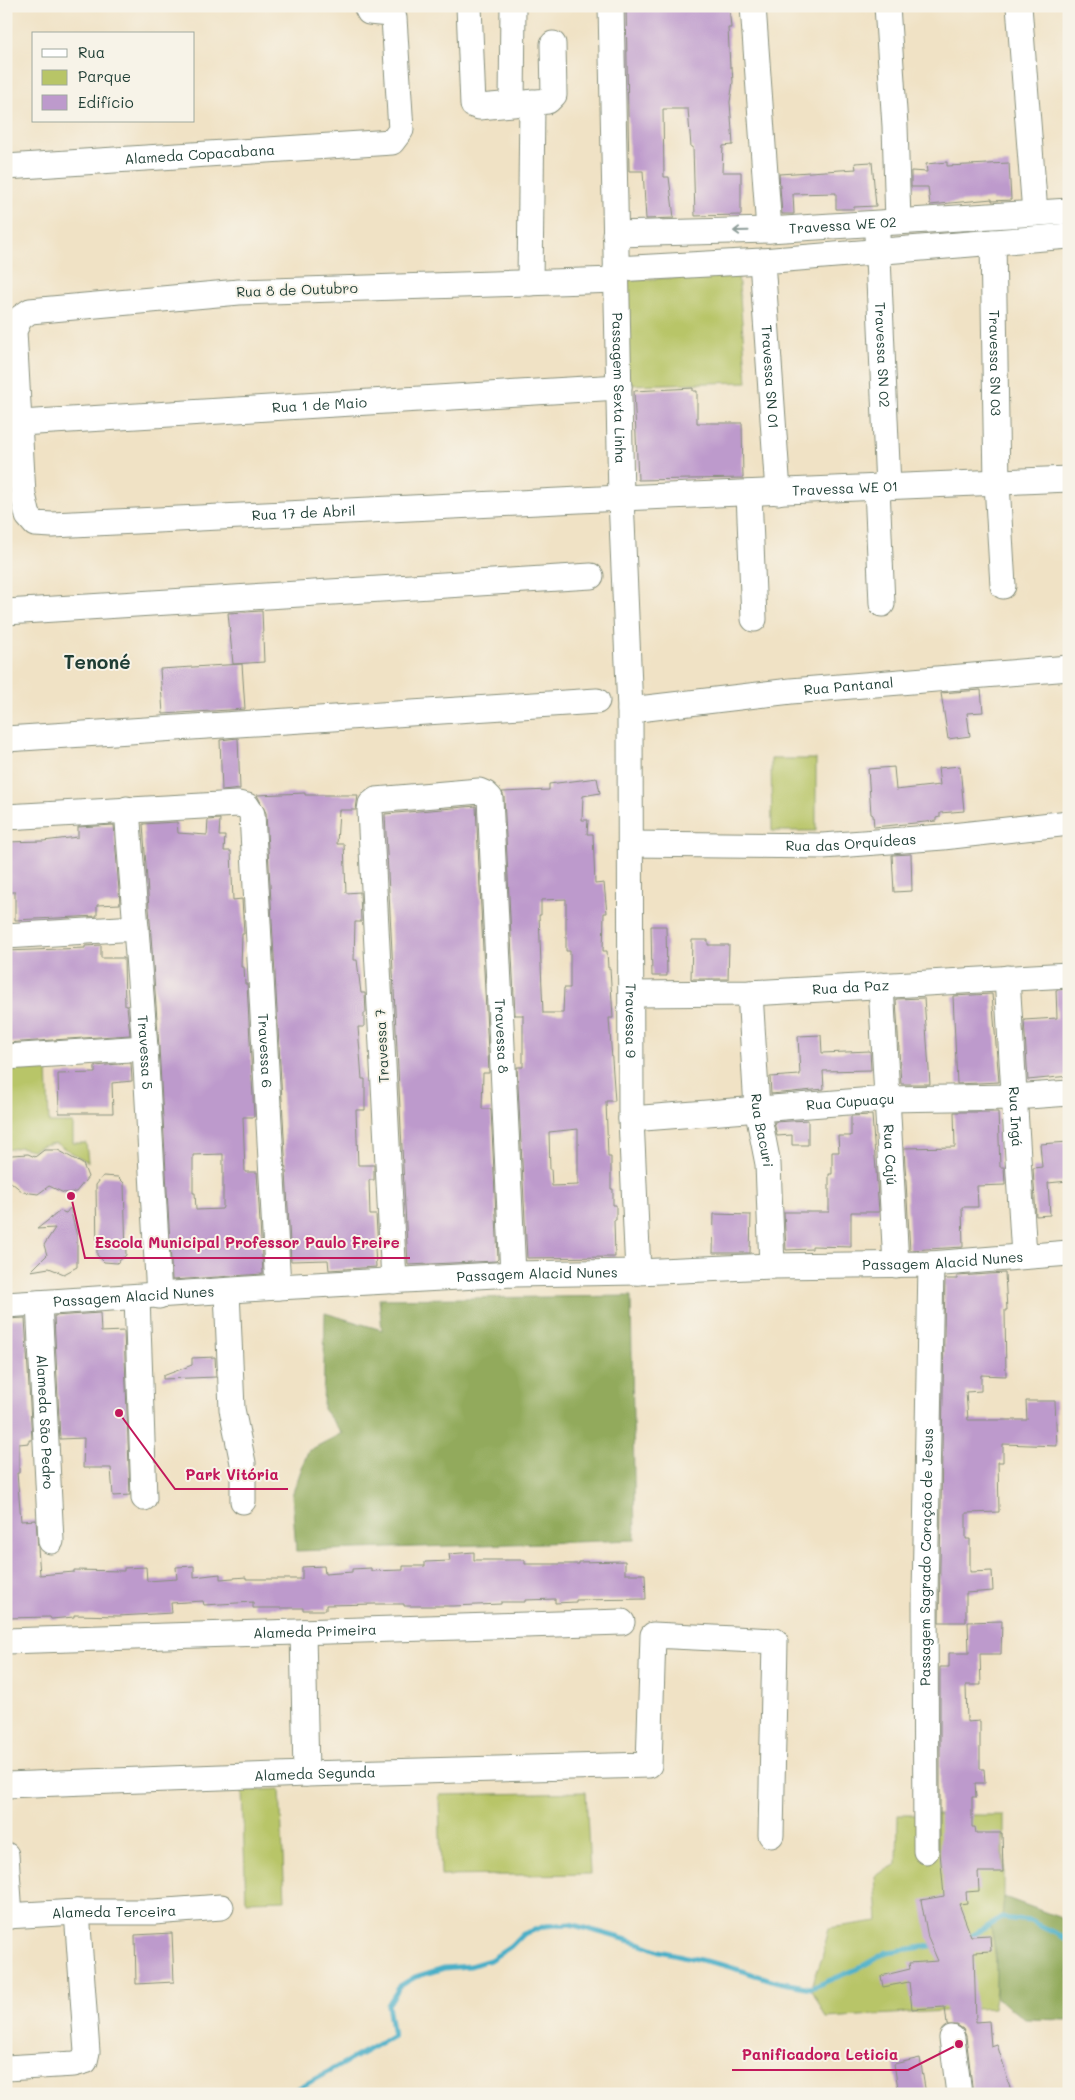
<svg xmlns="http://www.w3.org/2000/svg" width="1075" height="2100" font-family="Mali,sans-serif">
  <rect width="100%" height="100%" fill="#f7f3e8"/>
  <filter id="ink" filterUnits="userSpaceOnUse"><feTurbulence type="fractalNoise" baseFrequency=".02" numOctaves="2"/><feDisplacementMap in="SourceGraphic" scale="10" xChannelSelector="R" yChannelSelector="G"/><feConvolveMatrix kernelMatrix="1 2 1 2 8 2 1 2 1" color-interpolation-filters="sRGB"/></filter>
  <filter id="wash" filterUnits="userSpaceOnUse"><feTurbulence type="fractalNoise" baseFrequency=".0096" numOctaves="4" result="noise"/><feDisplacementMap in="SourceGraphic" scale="20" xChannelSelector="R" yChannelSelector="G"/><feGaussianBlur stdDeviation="1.12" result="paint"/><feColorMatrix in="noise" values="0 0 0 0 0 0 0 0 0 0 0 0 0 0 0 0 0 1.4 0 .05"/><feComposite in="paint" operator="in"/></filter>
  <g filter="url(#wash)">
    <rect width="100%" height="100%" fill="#f0e2c5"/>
    <!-- green -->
    <g fill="#b8c567" stroke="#6c814e">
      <path d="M738 274 747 382 623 385 617 281Z"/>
      <path d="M771 759H816V831H772Z"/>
      <path d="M47 1065 49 1123H73V1143H86L88 1162 55 1143 43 1145 32 1150 20 1147 6 1150V1067Z"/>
      <path d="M280 1789 285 1900 246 1901 242 1791Z"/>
      <path d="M586 1792 590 1874 441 1876 439 1795Z"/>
      <path d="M898 1815H1004V1897L1002 1918 991 1927C996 1953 999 1982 993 2008L826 2018 811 1988 822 1958 829 1928 878 1921 875 1876 897 1864Z"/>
    </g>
    <!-- forest -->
    <g fill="#92aa5c" stroke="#587448">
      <path d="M631 1296 635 1540 296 1551 292 1495 308 1451 342 1433 323 1409 325 1313 382 1330 379 1299Z"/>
      <path d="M1004 1897 1069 1921V2020L1024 2019 996 1997V1954L991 1927 1002 1918Z"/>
    </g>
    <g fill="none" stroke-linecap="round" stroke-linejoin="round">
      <!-- stream -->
      <g stroke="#48afc7" stroke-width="5">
        <path d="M968 1938 1002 1918 1030 1921 1069 1940"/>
        <path d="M288 2094 393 2036 388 2005 400 1986 415 1977 444 1968 470 1966 490 1960 510 1947 523 1934 545 1926 570 1924 642 1944 660 1951 723 1965 778 1982 811 1988 859 1968 887 1952 938 1945"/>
      </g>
    </g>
    <g id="blocks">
      <!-- building -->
      <g fill="#bd9acc" fill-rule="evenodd">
        <path d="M626 6H729L731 28H728L730 67H732L733 82 730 102 733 145 723 146 722 172H741V215L695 216 693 147H691L688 109H663L664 177H669L674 218 646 219 643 171H629Z"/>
        <path d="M872 162 876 206 854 207V209H836V193L793 194 794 214H782L779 174 856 169 855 163Z"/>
        <path d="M947 162V166L1009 163 1011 200 992 201V199L930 205 928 187H911V171L927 172 926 164Z"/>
        <path d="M693 388V391H697V423H742L743 478 638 480 634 391Z"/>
        <path d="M262 611 264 662 233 664 228 613Z"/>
        <path d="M242 664 245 709 163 714 160 669Z"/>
        <path d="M981 690 983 712 967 713 970 736 948 739 941 693Z"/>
        <path d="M238 738 240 789 222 791 220 740Z"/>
        <path d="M960 766 964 811 940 813V817L936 818V821L874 827 873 815 871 814 868 769 894 767 896 790 940 785 938 768Z"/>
        <path d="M597 778 600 793 583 796 582 820H588L587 834H593L595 884 604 883 607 913H604L603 951H607L608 968H610L613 1018H609L615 1101H606L608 1157H611V1189H613V1205H616V1220H614L615 1257 527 1258 517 1067H523V1015H515L504 797 502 792 549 790V784ZM566 899V951H570V988H564L563 1013H543L539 915H541V900ZM578 1129V1185L552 1186 551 1169 550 1170 549 1132Z"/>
        <path d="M305 793V795H358L356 810H339L337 844H344L346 893 360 892 361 922H355L354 960H357L361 993H365L366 1013H364V1027H358L362 1079H365V1110H356L358 1165H374V1180H369L370 1215H376L378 1248H375L376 1267 329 1270 328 1260 291 1261 266 813 257 795Z"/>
        <path d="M476 806 489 1073H483L482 1109H491L498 1259 496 1261 408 1265 385 814Z"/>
        <path d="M220 819 219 836H225L224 851H231L233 900 242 899 244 934H242L241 967H244L245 984H247L254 1117H243L245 1172H257L263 1274 172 1280 159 1047 143 824 177 822 178 833 207 835 208 820ZM223 1154V1207L222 1209 196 1210 195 1193H193V1155Z"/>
        <path d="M114 825 120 904 97 905V916L15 920V892H6V842L43 841 78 837V827Z"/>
        <path d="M911 854 912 891 894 892 892 855Z"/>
        <path d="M651 926H666L667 976H652Z"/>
        <path d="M692 940H708V945H729L728 979H691Z"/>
        <path d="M101 945V958H124L125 1006H127L130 1035 6 1043V951L85 948V946Z"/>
        <path d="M1069 989V1076L1028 1080 1024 1020 1057 1018 1056 990Z"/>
        <path d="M992 994 999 1082 957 1084 953 996Z"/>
        <path d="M924 998 930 1084H901L896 999Z"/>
        <path d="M821 1035 822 1053 870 1051 871 1070 823 1071 824 1089 771 1094 770 1077 800 1075 798 1036Z"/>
        <path d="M131 1063 132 1081 112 1083 113 1113H59L58 1074 95 1073V1066Z"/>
        <path d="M954 1112H998L1000 1167H1004L1005 1185 977 1186 978 1207H962L963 1247 910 1250 904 1148 955 1147Z"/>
        <path d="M872 1115 879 1212H851V1247L812 1246V1249L786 1250 784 1212H829V1174H832V1152H839L838 1136H851V1116Z"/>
        <path d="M808 1120V1145H792V1135L777 1136 774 1122Z"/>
        <path d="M1069 1142V1162H1067L1068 1181 1048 1183 1050 1215 1036 1216 1033 1168 1042 1167 1040 1144Z"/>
        <path d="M44 1150H58L83 1164 88 1177 76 1192 64 1193 49 1186 38 1194 23 1192 6 1178V1160L12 1155 28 1154 35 1157Z"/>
        <path d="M103 1176 118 1177 124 1183 126 1255 117 1263 104 1262 97 1255 96 1185Z"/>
        <path d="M70 1208 77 1236V1267L64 1274 49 1268 31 1271 47 1255 44 1245 55 1228 37 1229 60 1211 66 1213Z"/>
        <path d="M714 1214 751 1215 750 1253H713Z"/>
        <path d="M1005 1273 1007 1310H1005L1006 1376 981 1375V1391L966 1392 968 1420H1027L1026 1401H1055L1057 1446 1003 1444V1462H998L999 1512 966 1513V1539H970V1572L992 1571 993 1591 966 1593V1622H939L945 1279H957V1276Z"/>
        <path d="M100 1313 101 1332 124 1331 130 1495 113 1496 111 1468H83L84 1438 60 1439 54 1316Z"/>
        <path d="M25 1318 32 1440H29V1443L19 1444V1473H17L21 1521 36 1520 40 1575 74 1572V1570L124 1571V1568L146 1567 147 1581 177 1579 176 1567 194 1566V1577L220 1574V1579L246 1577V1579H302V1567L324 1566 325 1574 352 1572V1569L371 1568V1571L403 1570V1566H425V1562L450 1561 449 1554 474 1552V1560H525V1564H579V1562L625 1561V1574H645L646 1599 576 1600V1602L555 1603V1599L525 1600V1602H501V1604L453 1606H404V1604H375L326 1605V1610H303V1608H253V1602L204 1605 203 1601 171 1603 172 1613 119 1616 74 1615V1617L51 1619 50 1617 6 1618V1319Z"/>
        <path d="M215 1357 216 1377 163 1379V1376L192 1365V1358Z"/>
        <path d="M1002 1621 1001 1654H980L981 1685H966L967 1722 980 1721V1769H984L985 1783H975L976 1797H972V1827H975L976 1833H1002L1003 1872H978L979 1891 966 1892 967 1903 959 1904 971 1936 990 1935 991 1951 974 1952 976 2022 989 2021 991 2046 997 2044 1012 2094H973L966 2036 963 2029 957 2025H947L945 2007 912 2009 909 1982 883 1987 881 1976 910 1969 909 1963 938 1961 928 1938 921 1900 944 1896 940 1852V1667H949V1653H969L968 1622Z"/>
        <path d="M172 1933 174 1982 136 1984 135 1935Z"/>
        <path d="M920 2058 926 2094H899L894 2064Z"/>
      </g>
    </g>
  </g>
  <g filter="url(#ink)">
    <use href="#blocks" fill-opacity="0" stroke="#88907c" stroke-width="1"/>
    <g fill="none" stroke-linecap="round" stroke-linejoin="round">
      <!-- minor casing -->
      <g stroke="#88907c" stroke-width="27">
        <g id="minor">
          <path d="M469 6 473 105 479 107 548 101 554 95 553 44"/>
          <path id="s1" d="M611 6 621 498 630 710 631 1119 638 1272"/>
          <path d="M753 6 769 230"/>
          <path d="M887 6 895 126 898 221"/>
          <path d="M1019 6 1035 213"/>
          <path d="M512 103 513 6"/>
          <path id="s2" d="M6 167 392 142 401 130 394 18 390 14 369 12 366 6"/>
          <path id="s3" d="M615 234 769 230 1069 211"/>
          <path id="s4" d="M877 235 888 487"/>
          <path id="s5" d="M993 242 997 483 1003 586"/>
          <path id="s6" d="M762 261 778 492"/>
          <path d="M616 269 762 261 1069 236"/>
          <path id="s7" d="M616 280 239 292 30 311 20 318 14 331 23 495 28 516 35 524 52 525 621 498 1069 479"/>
          <path d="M530 283 532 102"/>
          <path id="s8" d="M20 423 619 387"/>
          <path d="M877 487 882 604"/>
          <path d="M749 493 754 619"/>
          <path d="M6 612 591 576"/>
          <path id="s9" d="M630 710 791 691 1069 668"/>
          <path d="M6 739 597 701"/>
          <path id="s10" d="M127 809 145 1048 159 1296"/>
          <path id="s11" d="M6 817 238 804 247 806 252 814 278 1287"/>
          <path id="s12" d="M631 844 823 846 943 837 1069 823"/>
          <path d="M6 936 136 928"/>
          <path id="s13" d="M1007 978 1024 1256"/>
          <path id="s14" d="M881 985 896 1265"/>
          <path id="s15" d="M750 993 757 1108 768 1164 772 1266"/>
          <path id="s16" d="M632 994 750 993 1069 975"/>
          <path d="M6 1057 145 1048"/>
          <path id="s17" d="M631 1119 886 1099 1014 1097 1069 1093"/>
          <path id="s18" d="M394 1281 370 810 371 804 376 800 479 791 486 794 490 798 513 1274"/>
          <path d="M227 1291 232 1409 243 1463V1501"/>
          <path d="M137 1297 144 1498"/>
          <path id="s19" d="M39 1303 51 1541"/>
          <path id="s20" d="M6 1305 278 1287 513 1274 638 1272 772 1266 931 1264 1069 1253"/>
          <path d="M303 1632 306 1774"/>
          <path id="s21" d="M6 1641 622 1622"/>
          <path id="s22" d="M6 1785 306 1774 649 1765 653 1635 775 1641 771 1835"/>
          <path id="s23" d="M926 1851 925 1596 931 1264"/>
          <path d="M6 1855 10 1916"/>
          <path id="s24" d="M6 1916 77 1912H154L221 1907"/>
          <path d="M952 2038 959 2094"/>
          <path d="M6 2068 74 2064 85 2061 87 2052 77 1912"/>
        </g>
      </g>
      <!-- minor -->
      <use href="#minor" stroke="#fff" stroke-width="25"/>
    </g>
    <!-- one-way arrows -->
    <defs><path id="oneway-shaft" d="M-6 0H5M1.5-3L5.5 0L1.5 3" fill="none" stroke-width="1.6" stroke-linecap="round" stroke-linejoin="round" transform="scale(1.25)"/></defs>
    <use stroke="#8f9e9a" href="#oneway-shaft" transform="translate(741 231) rotate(179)"/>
  </g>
  <g text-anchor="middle" stroke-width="4" stroke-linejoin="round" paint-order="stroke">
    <!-- street labels -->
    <g font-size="14" fill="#1f3d34" stroke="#f7f3e8">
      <text dy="5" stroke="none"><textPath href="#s2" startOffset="194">Alameda Copacabana</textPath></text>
      <text dy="5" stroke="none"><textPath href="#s3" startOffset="228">Travessa WE 02</textPath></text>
      <text transform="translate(297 290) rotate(-2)" y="5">Rua 8 de Outubro</text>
      <text dy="5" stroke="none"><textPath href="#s4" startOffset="120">Travessa SN 02</textPath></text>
      <text dy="5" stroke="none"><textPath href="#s5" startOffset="121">Travessa SN 03</textPath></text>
      <text dy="5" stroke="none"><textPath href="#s6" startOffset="116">Travessa SN 01</textPath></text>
      <text dy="5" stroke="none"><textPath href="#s1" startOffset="382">Passagem Sexta Linha</textPath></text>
      <text dy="5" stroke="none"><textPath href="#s8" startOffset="300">Rua 1 de Maio</textPath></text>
      <text dy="5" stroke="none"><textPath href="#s7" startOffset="1621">Travessa WE 01</textPath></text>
      <text dy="5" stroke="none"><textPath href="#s7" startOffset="1079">Rua 17 de Abril</textPath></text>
      <text dy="5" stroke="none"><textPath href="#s9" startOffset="220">Rua Pantanal</textPath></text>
      <text dy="5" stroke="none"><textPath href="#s12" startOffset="220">Rua das Orquídeas</textPath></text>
      <text dy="5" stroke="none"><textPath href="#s16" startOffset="219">Rua da Paz</textPath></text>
      <text dy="5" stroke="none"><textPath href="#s1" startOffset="1015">Travessa 9</textPath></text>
      <text dy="5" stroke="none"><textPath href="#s18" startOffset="839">Travessa 8</textPath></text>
      <text transform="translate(382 1046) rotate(-93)" y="5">Travessa 7</text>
      <text dy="5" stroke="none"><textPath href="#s11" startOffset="488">Travessa 6</textPath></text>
      <text dy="5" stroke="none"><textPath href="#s10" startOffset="244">Travessa 5</textPath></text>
      <text dy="5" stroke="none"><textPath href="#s17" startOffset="220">Rua Cupuaçu</textPath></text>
      <text dy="5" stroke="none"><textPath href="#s13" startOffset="139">Rua Ingá</textPath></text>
      <text dy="5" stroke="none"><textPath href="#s15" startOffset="138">Rua Bacuri</textPath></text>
      <text dy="5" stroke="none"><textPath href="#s14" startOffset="170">Rua Cajú</textPath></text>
      <text dy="5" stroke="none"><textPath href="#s20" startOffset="938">Passagem Alacid Nunes</textPath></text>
      <text dy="5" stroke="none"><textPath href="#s20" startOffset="532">Passagem Alacid Nunes</textPath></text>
      <text dy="5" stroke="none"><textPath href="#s20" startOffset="128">Passagem Alacid Nunes</textPath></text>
      <text dy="5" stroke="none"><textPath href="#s19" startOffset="119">Alameda São Pedro</textPath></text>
      <text dy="5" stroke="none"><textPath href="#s23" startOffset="294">Passagem Sagrado Coração de Jesus</textPath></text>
      <text dy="5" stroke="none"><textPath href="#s21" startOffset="309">Alameda Primeira</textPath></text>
      <text dy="5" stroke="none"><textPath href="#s22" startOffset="309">Alameda Segunda</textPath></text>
      <text dy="5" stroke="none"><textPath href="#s24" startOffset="108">Alameda Terceira</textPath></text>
    </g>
    <!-- district labels -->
    <g font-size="19" font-weight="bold" fill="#1f3d34" stroke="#f7f3e8">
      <text x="97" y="669">Tenoné</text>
    </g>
  </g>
  <!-- callouts -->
  <path fill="none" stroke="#c2185b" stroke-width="2" d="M71 1196L85 1258H410M119 1413L175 1489H288M959 2044L908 2070H732"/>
  <g fill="#c2185b" stroke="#f7f3e8" stroke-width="2">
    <circle cx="71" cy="1196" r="5"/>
    <circle cx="119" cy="1413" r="5"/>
    <circle cx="959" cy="2044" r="5"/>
  </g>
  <g font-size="15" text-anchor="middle" font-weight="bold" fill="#c2185b" stroke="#f7f3e8" stroke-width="4" stroke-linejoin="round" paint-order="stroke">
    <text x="247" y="1248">Escola Municipal Professor Paulo Freire</text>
    <text x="232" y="1480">Park Vitória</text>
    <text x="820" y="2060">Panificadora Leticia</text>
  </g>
  <!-- margin -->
  <rect width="1075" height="2100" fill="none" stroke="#f7f3e8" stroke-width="25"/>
  <!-- legend -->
  <rect x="32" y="32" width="162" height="90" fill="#f7f3e8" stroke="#a1aaa0"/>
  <rect x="42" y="49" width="25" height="8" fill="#ffffff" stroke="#a1aaa0"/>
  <text x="78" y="58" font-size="15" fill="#1f3d34">Rua</text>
  <rect x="42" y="70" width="25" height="15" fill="#b8c567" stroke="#a1aaa0"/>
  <text x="78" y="82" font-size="15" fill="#1f3d34">Parque</text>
  <rect x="42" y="95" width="25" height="15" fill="#bd9acc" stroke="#a1aaa0"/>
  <text x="78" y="108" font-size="15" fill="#1f3d34">Edifício</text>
</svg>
